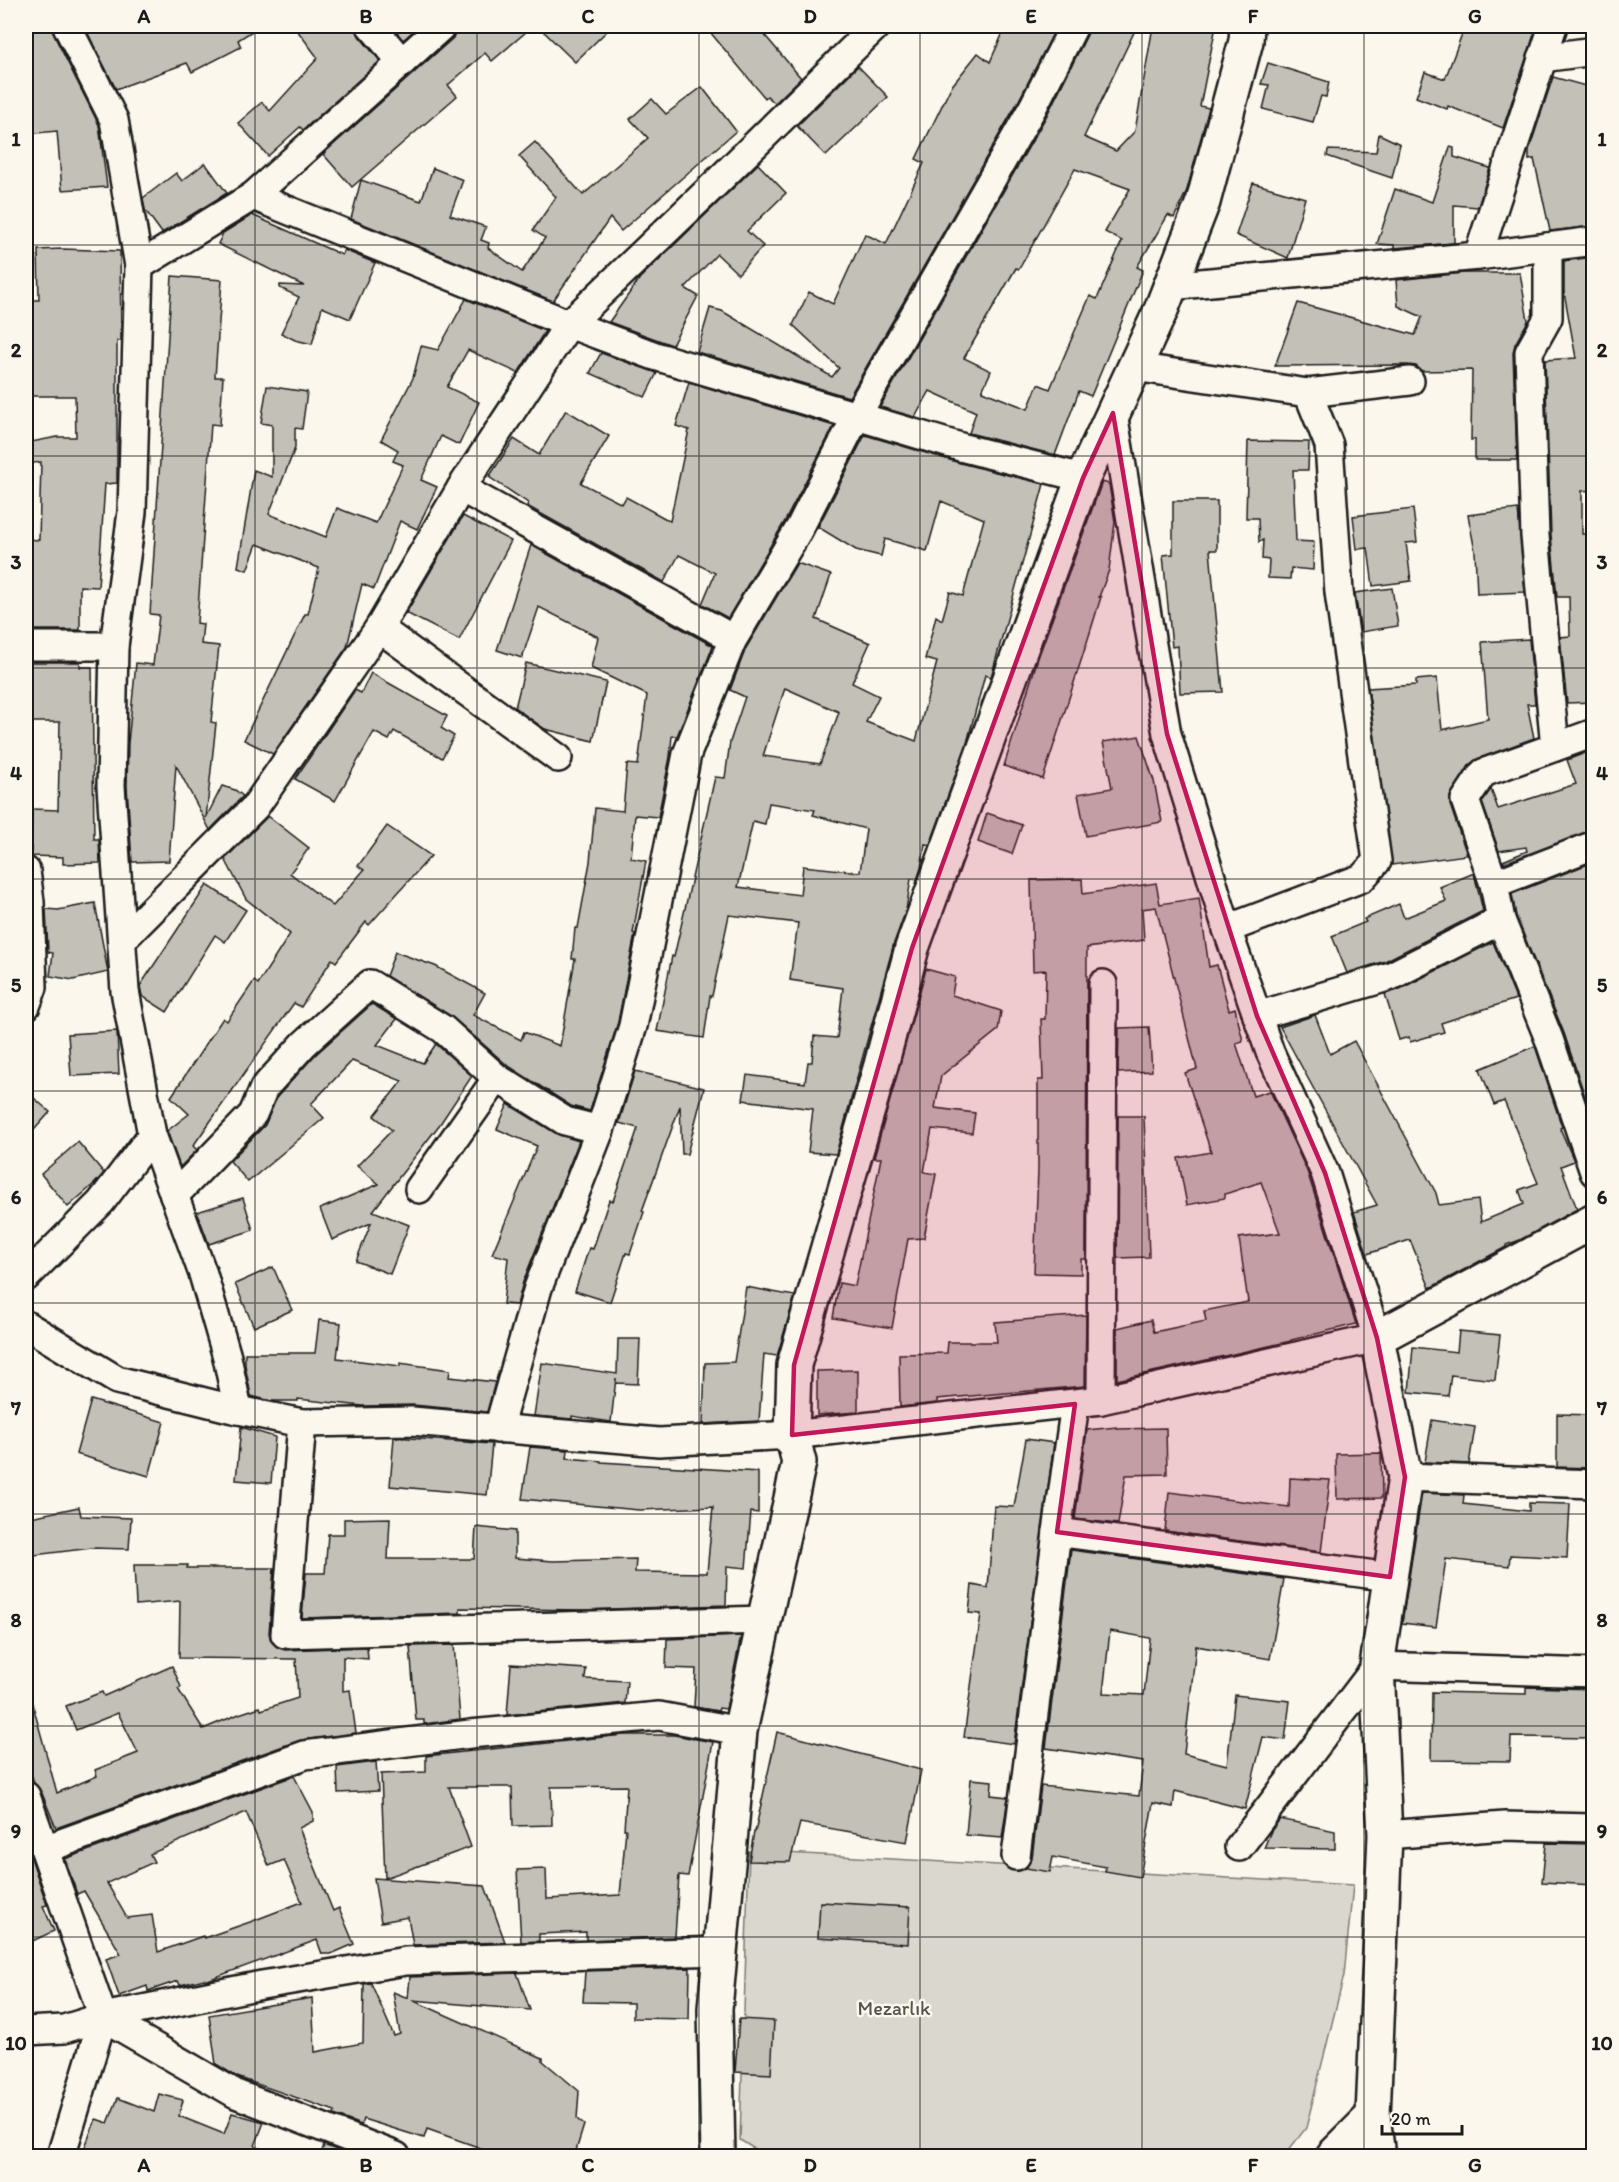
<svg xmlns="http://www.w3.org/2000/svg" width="1619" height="2182" font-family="Itim,sans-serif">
  <rect width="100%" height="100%" fill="#fbf7ec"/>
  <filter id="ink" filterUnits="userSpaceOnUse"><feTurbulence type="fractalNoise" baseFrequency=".0167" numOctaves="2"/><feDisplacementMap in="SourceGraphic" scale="12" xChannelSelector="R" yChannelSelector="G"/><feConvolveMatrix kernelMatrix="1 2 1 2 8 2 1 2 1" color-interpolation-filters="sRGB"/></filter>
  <g filter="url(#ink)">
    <!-- green -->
    <path fill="#dad7ce" stroke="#7b7a75" stroke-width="1.5" d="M749 1851 1353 1885 1344 1975 1306 2128 1284 2156H869L761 2153 740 2140Z"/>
    <!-- building -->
    <g fill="#c3c0b8" stroke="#1c1c1c" stroke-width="1.5" fill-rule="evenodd">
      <path d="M26 26H51L53 33 99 125 107 187 62 190 57 131 26 134Z"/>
      <path d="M84 26H260L238 40 241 47 192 72 187 63 116 89Z"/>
      <path d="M294 26H356L359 36 380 61 303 130 300 127 268 156 238 123 262 102 270 111 318 58Z"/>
      <path d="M391 26H419L403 40Z"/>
      <path d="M457 26H533L492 61 485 53 448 85 457 96 352 187 323 154 453 38 457 31Z"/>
      <path d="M538 26H612L575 62Z"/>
      <path d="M705 26H757L801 78 775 103 767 96 765 98Z"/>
      <path d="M1006 26H1057L1019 100 849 397 697 352 710 308 722 311 832 377 839 368 793 325 809 292 833 304 865 234 886 244 924 163 916 159 951 87 978 53 990 62Z"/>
      <path d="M1090 26H1137L1084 137 1116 151 1135 131 1153 26H1216L1200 106 1209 108 1187 190 1174 218 1168 215 1137 267 1143 270 1091 396 1079 391 1055 455 969 433 976 412 930 391 915 417 880 407 1047 115 1088 33ZM1075 169 1130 189 1105 232 1122 241 1097 299 1090 296 1050 389 1038 384 1028 409 982 391 991 371 964 358 1016 268 1019 269Z"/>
      <path d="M1465 26H1537L1503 128 1448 106 1447 109 1416 97 1425 72 1445 79Z"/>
      <path d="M1268 63 1329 82 1326 97 1321 96 1313 122 1263 109 1269 85 1261 84Z"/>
      <path d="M858 66 888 97 826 156 797 126Z"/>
      <path d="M1553 77 1593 88V226L1550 231 1534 159 1529 160V150Z"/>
      <path d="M702 87 736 131 621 231 610 218 553 301 351 219 361 180 421 201 433 168 463 180 450 215 486 227 481 240 489 243 488 248 522 272 545 238 533 230 556 197 519 156 535 142 583 195 648 138 630 119 652 99 666 114Z"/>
      <path d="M1379 134 1400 144 1392 178 1327 156 1328 150 1376 152Z"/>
      <path d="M1450 147 1454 148V157L1490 168 1478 207 1454 205V243L1394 248V245L1377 244 1395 189 1432 202Z"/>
      <path d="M205 163 227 193 162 233 145 210 143 198 176 173 182 181Z"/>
      <path d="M758 164 786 193 747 231 763 246 738 274 717 254 685 288 698 296 672 345 609 322 640 278Z"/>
      <path d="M1253 183 1305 198 1288 258 1236 235Z"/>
      <path d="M252 215 342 255 344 250 375 263 350 319 322 307 312 344 295 340 281 333 299 297 280 288V285L304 286 218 244 223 233Z"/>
      <path d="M62 249 120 251 121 341H117V483L105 484 98 587 80 586V630H26L27 539 39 540 41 462 26 464V443L57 437H76L75 396H30V358H26V300H39L38 250Z"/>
      <path d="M1593 257V391L1588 392 1591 445H1593V490L1582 491V534H1593V702L1567 703 1560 637 1570 636 1569 597H1557L1551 535 1545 360 1576 358 1564 292V261Z"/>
      <path d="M1464 273H1520L1528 321 1515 344 1513 353 1517 460H1475V439L1471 440 1472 370 1422 371 1416 366 1408 365 1275 366 1298 303 1415 335 1422 317 1398 306 1396 280Z"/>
      <path d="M172 276 222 280 215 377H223L221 406 220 425 211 424 197 623 203 624 201 644 219 646 211 722 216 723 206 818 222 786 235 790 243 796 210 830 176 765 169 861 132 862 127 786 128 743 136 663 153 665 159 615 150 614Z"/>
      <path d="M466 299 545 331 518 373 468 350 447 387 479 402 459 445 441 436 421 480 437 487 417 529 400 521 374 589 362 584 347 647 273 754 244 740 305 614H308L319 568 257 544 247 570 238 567 254 470 272 477V425L261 423 267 386 307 392 302 429 295 428V448L269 514 326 537 337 508 376 523 403 465 393 461 398 450 381 440 413 378 421 346 438 350Z"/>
      <path d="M601 353 657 373 645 397 590 373Z"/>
      <path d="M689 382 834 426 785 521 728 618 702 604 715 573 679 555 664 582 527 506 528 503 489 477 514 439 539 455 566 410 609 436 581 483 622 504 626 497 670 521 689 430 676 426Z"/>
      <path d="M865 435 960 463 1044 484 993 670 991 677 985 675 967 743 930 845 925 844 921 868 917 880 911 879 906 910 894 943 836 1154 808 1152 813 1109 743 1100 747 1075 805 1083 808 1062H812L814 1036 837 1038 843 988 790 980 798 923 729 915 712 996H710L704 1038 657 1031 672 956 674 957 715 777 725 778 730 742 745 697 730 690 746 648 797 563 831 575 816 619 870 643 852 683 879 696 866 722 916 741 937 662 925 659 936 616 942 620 950 592 963 596 984 519 941 501 927 551 885 539 881 556 856 550 818 527ZM785 688 839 712 820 764 763 756ZM769 803 815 810 813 815 866 829 860 872 803 866 800 895 738 887 753 821 765 824Z"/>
      <path d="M1248 441 1309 442 1308 470H1293L1296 541 1314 542 1313 570 1291 568 1290 579 1268 578 1269 560 1262 559 1263 540 1259 542 1258 518H1246Z"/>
      <path d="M1102 482 1109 484 1115 522 1109 570 1099 597H1101L1088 639 1043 779 1004 766 1038 658Z"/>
      <path d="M1173 501H1217V550H1210L1223 692 1180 693 1178 646 1172 647 1163 555 1173 554Z"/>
      <path d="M1413 509 1417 542 1406 543 1411 581 1373 586 1368 548 1357 549 1353 516Z"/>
      <path d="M1518 509 1525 592 1477 594 1475 551 1468 515Z"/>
      <path d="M463 516 511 541 459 640 406 613Z"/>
      <path d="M531 545 713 646 677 736H672L670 757 658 817 635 815 631 858 646 861 633 933 635 934 618 1022 590 1111 571 1106 507 1065 451 1016 386 976 395 952 435 966 485 993 473 1015 521 1040 524 1032 560 1046 575 959H572L575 928H578L590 862 595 808 623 811 627 764 638 765 647 695 591 668 598 637 539 607 522 658 497 650Z"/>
      <path d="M1392 588 1398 626 1361 632 1355 593Z"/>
      <path d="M1529 639 1535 704H1527L1534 738 1477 759 1470 764 1450 797V805L1467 855 1392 865 1368 688 1416 685V680L1437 678 1442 730 1488 719 1482 642Z"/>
      <path d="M27 662H80V667H92L94 839H99L100 863 63 864V857L31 856 32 809 58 810 60 722H28Z"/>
      <path d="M526 663 606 682 593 741 545 729 515 708Z"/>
      <path d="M371 673 447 716 441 728 454 736 442 758 394 731 389 740 374 732 335 801 295 779 355 690 361 693Z"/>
      <path d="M1139 736 1154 781 1162 822 1086 836 1078 794 1112 788 1103 742Z"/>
      <path d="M1593 750V830L1504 863 1503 861 1527 851 1526 847 1499 851 1482 802 1491 789 1498 809 1576 784 1567 760Z"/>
      <path d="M987 813 1022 825 1012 854 978 842Z"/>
      <path d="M268 816 309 848 290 873 333 906 364 870 358 866 387 826 431 856 369 925 366 922 336 962 332 959 301 1007 294 1003 193 1146 197 1150 180 1167 167 1131 189 1114 171 1097 223 1018 227 1021 254 981 258 984 290 934 246 899 225 859Z"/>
      <path d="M1593 862V1118H1592L1564 1033 1516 916 1512 894Z"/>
      <path d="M1474 873 1483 911 1385 961 1347 973 1332 936 1366 922 1364 919 1399 904 1404 918 1446 901 1440 887Z"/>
      <path d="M1082 879 1083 894 1156 883 1160 904 1199 898 1209 967 1217 965 1229 1010 1235 1008 1243 1041 1236 1043 1253 1096 1270 1091 1307 1171 1356 1324 1291 1340V1341L1117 1380V1328L1151 1320 1154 1332 1206 1321 1204 1311 1248 1302 1239 1238 1280 1233 1261 1182 1225 1194V1198L1187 1205 1178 1158 1211 1152 1185 1073 1197 1069 1156 907 1142 909 1144 940 1087 948 1086 1259H1081V1274L1034 1273 1038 1170V1080H1043L1041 1019H1045L1046 970 1033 971 1031 880Z"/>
      <path d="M207 885 246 910 225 942 215 935 167 1012 142 996 140 986Z"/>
      <path d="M95 903 108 972 73 980 50 976 53 953 48 952 46 909 58 910Z"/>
      <path d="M1493 942 1516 999 1441 1023 1444 1032 1410 1042 1409 1037 1399 1040 1385 994 1398 990Z"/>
      <path d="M926 969 955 977 952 995 1001 1011 998 1030 941 1076 935 1108 975 1113 972 1133 932 1129 924 1172 936 1174 924 1238 908 1239 892 1328 833 1318 839 1283 855 1286 881 1158H874Z"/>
      <path d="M372 1004 397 1019 377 1045 423 1063 436 1044 472 1076 440 1124 373 1211 409 1225 390 1274 356 1261 371 1223 332 1240 320 1209 379 1184 357 1166 392 1130 374 1116 402 1081 352 1061 311 1104 324 1118 248 1182 230 1161 265 1125 277 1097 315 1055Z"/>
      <path d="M1315 1015 1330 1054 1354 1041 1436 1193 1439 1205 1478 1200 1481 1222 1524 1204 1519 1190 1538 1183 1504 1101 1494 1105 1480 1069 1535 1046 1562 1127 1560 1128 1574 1161 1561 1166 1577 1209 1520 1240 1506 1245V1247L1430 1288 1410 1240 1367 1254 1354 1212 1377 1205 1280 1027Z"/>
      <path d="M1149 1027 1152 1071 1118 1073 1119 1028Z"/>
      <path d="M117 1031 119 1074 71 1076 68 1034Z"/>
      <path d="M635 1071 704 1088 687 1154H682L680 1106 642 1211 644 1212 630 1254 626 1253 610 1302 575 1291 589 1248 593 1249 609 1200 613 1201 638 1128 619 1123Z"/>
      <path d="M26 1091 50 1112 26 1139Z"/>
      <path d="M508 1104 557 1134 579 1141 523 1282 517 1305 503 1304 508 1258 492 1254 537 1146 497 1129Z"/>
      <path d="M1118 1116H1144L1149 1257 1117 1258Z"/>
      <path d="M78 1142 104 1173 95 1183 68 1207 41 1174Z"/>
      <path d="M243 1198 253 1230 209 1244 197 1212Z"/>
      <path d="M273 1267 292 1310 254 1327 235 1284Z"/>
      <path d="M746 1287 795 1296 777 1356 764 1354 759 1421 703 1424 705 1363 734 1362Z"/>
      <path d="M1086 1315 1085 1386 937 1399V1403L900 1407 899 1354 947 1353 948 1342H997L995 1322Z"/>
      <path d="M319 1320 341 1323 337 1358 400 1366V1363L450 1370 449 1377 495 1382 487 1412 413 1405 363 1406 298 1399V1401H271L251 1396 245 1365V1353H315Z"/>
      <path d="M1459 1331 1500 1335 1495 1380 1451 1375 1448 1396 1409 1392 1413 1347 1457 1352Z"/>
      <path d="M618 1339H640L638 1384 616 1383V1378L611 1422 572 1416V1419L534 1416 542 1363 617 1374Z"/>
      <path d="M858 1370V1412L817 1415V1371Z"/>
      <path d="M91 1400 164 1422 149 1476 76 1454Z"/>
      <path d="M1557 1414 1593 1415V1468L1557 1467Z"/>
      <path d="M1432 1420 1475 1427 1469 1464 1425 1462Z"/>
      <path d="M241 1427 275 1437 271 1483 236 1480Z"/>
      <path d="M1117 1427V1429L1166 1428 1167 1474 1126 1475 1118 1524 1075 1519 1087 1430Z"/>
      <path d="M394 1437 492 1444 487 1495 390 1486Z"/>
      <path d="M1026 1439 1054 1443 1014 1744 964 1737 981 1614 969 1613 972 1585 988 1588 994 1506 1014 1507Z"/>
      <path d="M530 1447 568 1450 567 1458 601 1461V1462L758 1472V1513L751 1512 746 1568 727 1566 726 1605 582 1610 460 1608V1613L302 1618 306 1573H325L328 1534H344V1519L390 1518 388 1559H474L476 1527 515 1531V1558L553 1561 636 1559 635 1572 707 1573 713 1507 639 1510 522 1499Z"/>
      <path d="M1381 1453 1382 1498 1337 1499 1336 1454Z"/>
      <path d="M1290 1478 1330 1480 1321 1552 1165 1531 1169 1492 1289 1507Z"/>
      <path d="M1422 1493 1464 1495 1463 1504 1529 1511V1503L1570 1504 1567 1558 1510 1555 1509 1566 1446 1559 1436 1627 1402 1623Z"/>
      <path d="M79 1507 81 1516 131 1518 129 1549 92 1548 26 1556V1518Z"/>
      <path d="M1071 1550 1284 1579 1270 1659 1196 1646 1184 1754 1227 1765 1235 1695 1290 1701 1285 1740 1263 1737 1245 1809 1175 1791 1173 1807 1153 1803 1140 1877 1105 1871 1106 1867 1053 1857 1050 1872 1026 1868 1032 1858 1041 1786 1139 1796 1143 1762 1046 1748ZM1110 1631 1150 1638 1144 1695 1103 1693Z"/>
      <path d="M134 1565H188L187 1568H274L269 1633 271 1641 277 1647 285 1650 367 1647 368 1659 343 1657V1691L350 1690 356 1733 300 1740 56 1828 41 1791 34 1783 26 1755V1703L32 1702 57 1793 97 1776 95 1770 138 1753 118 1713 76 1730 66 1706 102 1692 104 1696 172 1666 181 1687 178 1689 203 1729 239 1714 260 1707 261 1710 298 1698 296 1659 179 1658 180 1601 136 1605Z"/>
      <path d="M741 1636 726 1709 719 1708 718 1711 694 1707 696 1669 666 1668 667 1639Z"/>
      <path d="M454 1645 460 1719 424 1724V1720H416L410 1646Z"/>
      <path d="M511 1664 586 1669 585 1679 627 1681 625 1703 507 1715Z"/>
      <path d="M1526 1687 1593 1689V1738L1511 1737 1510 1761 1431 1760 1432 1692 1526 1694Z"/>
      <path d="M777 1732 921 1770 907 1842 800 1823 790 1862 749 1861 754 1832H755Z"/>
      <path d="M623 1735H674L713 1742 688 1876 679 1875 675 1937 586 1940V1932L539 1934V1941L521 1942 517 1870 546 1869 547 1899 620 1895 626 1829H624L627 1786 551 1787 552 1825 513 1826 512 1787H449L471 1847 385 1878 381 1774 426 1772V1756Z"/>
      <path d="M376 1762 378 1791 338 1793 337 1767Z"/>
      <path d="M294 1776 313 1812V1821L299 1828 333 1911 339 1908 354 1944 331 1954H322L317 1940 208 1980H205L204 1979 180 1985 178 1981 148 1991 147 1986 119 1996 106 1959 121 1954 84 1891 77 1894 65 1859ZM246 1812 269 1866 284 1860 302 1902 250 1922 204 1938 203 1936 158 1952 152 1915 127 1918 107 1883 154 1862 150 1854Z"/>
      <path d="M971 1779 992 1781 991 1795 1008 1797 1002 1838 966 1835Z"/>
      <path d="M1280 1819 1335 1831V1849L1264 1848 1271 1831Z"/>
      <path d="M1546 1843 1593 1844V1885L1542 1882Z"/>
      <path d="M29 1852 47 1905 43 1906 54 1931 26 1944V1853Z"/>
      <path d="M374 1878 485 1886 505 1942 413 1945 408 1917 381 1922Z"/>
      <path d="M820 1902 910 1907 908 1944 818 1938Z"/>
      <path d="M690 1968 689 2019 633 2018V2003L583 2002 585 1971Z"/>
      <path d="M517 1973 530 2010 412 2000 543 2058V2061L579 2091 577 2119 584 2125 574 2157H506L427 2129 424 2138 363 2119 361 2125 334 2115 335 2111 237 2077 216 2064 209 2015 312 1998 315 2052 363 2043 364 1984 371 1983 394 2036 400 2034 393 1992 408 1998 410 1977Z"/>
      <path d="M739 2019 774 2021 771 2074 735 2072Z"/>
      <path d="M159 2094 183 2100 179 2116 224 2134 232 2113 264 2122 255 2146 278 2157H81L96 2119 108 2123 118 2098 154 2112Z"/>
      <path d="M324 2145 349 2155 348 2157H320Z"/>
    </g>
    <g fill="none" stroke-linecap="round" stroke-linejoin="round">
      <!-- street casing -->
      <g stroke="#1c1c1c" stroke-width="32">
        <g id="street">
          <path d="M67 26 114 120 139 266 132 512 114 646 111 786 125 991 152 1135 203 1274 227 1357 238 1410"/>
          <path d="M371 26 402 62"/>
          <path d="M1542 58 1594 51"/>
          <path d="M253 196 569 324 655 356 964 448 1083 478"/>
          <path d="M1548 247V318L1529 352 1535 536 1555 747"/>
          <path d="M1478 256 1553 26"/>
          <path d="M139 266 253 196 442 26"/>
          <path d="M1170 286 1478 256 1594 241"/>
          <path d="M1308 393 1410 381"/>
          <path d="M1113 413 1167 734 1227 929"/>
          <path d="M461 488 719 631 732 641"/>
          <path d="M379 628 558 758"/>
          <path d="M26 646H114"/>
          <path d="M1594 733 1483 773 1465 800 1494 884 1501 920 1549 1039 1594 1172"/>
          <path d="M26 871 30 902 33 987 26 1006"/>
          <path d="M1494 884 1594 845"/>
          <path d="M122 940 255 807 379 628 461 488 569 324 714 185 876 26"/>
          <path d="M1257 1016 1391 976 1501 920"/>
          <path d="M419 1189 497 1078"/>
          <path d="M174 1196 253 1114 264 1088 304 1044 370 984 443 1029 497 1078 565 1121 600 1130"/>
          <path d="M26 1277 101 1202 152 1135"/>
          <path d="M26 1325 117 1380 229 1408 302 1423 412 1421 659 1442 792 1435 1101 1400 1377 1338 1325 1173 1270 1052 1227 929 1362 878 1377 861 1339 592 1329 445 1308 393 1134 367"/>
          <path d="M1101 1400 1103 984"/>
          <path d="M302 1423 285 1634 764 1620"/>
          <path d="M498 1429 538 1288 600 1130 633 1026 687 754 732 641 799 529 857 415 1033 107 1074 26"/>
          <path d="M1405 1477 1594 1484"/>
          <path d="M1057 1532 1075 1404"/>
          <path d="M26 1796 103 2017 61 2156"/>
          <path d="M1385 1835 1505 1826 1594 1828"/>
          <path d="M1239 1847 1377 1666 1594 1673"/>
          <path d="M45 1849 305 1755 470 1734 659 1716 740 1731"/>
          <path d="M1016 1856 1057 1532 1390 1577"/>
          <path d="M103 2017 262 1985 406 1961 720 1951"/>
          <path d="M26 2031 64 2029 103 2017 236 2094 396 2156"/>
        </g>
      </g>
      <!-- secondary casing -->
      <g stroke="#1c1c1c" stroke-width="38">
        <g id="secondary">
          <path d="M1373 2116 1378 2156"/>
          <path d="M718 2156 715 2009 740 1731 799 1462 792 1435 794 1365 881 1065 912 948 1083 478 1161 310 1203 202 1246 41 1247 26"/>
          <path d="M1333 2156 1373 2116 1385 1835 1377 1666 1405 1477 1377 1338 1594 1221"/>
        </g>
      </g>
      <!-- street -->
      <use href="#street" stroke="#fbf7ec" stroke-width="27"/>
      <!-- secondary -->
      <use href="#secondary" stroke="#fbf7ec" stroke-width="33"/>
    </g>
  </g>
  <!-- marked area -->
  <path fill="#c2185b" fill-opacity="0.2" stroke="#c2185b" stroke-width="4.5" stroke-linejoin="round" d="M1113 413 1167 734 1257 1016 1325 1173 1377 1338 1405 1477 1390 1577 1057 1532 1075 1404 792 1435 794 1365 912 948 1083 478Z"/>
  <!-- grid -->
  <path fill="none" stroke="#1c1c1c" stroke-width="1.5" stroke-opacity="0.55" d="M255 26V2156M477 26V2156M699 26V2156M920 26V2156M1142 26V2156M1364 26V2156M26 245H1594M26 456H1594M26 668H1594M26 879H1594M26 1091H1594M26 1303H1594M26 1514H1594M26 1726H1594M26 1937H1594"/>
  <g text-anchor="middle" stroke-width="5" stroke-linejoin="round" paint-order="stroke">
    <!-- park labels -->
    <g font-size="20" fill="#555451" stroke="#fbf7ec">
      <text x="894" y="2015">Mezarlık</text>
    </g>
  </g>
  <!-- margin -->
  <rect width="1619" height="2182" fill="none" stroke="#fbf7ec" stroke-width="66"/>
  <!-- scale -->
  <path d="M1382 2125v9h80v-9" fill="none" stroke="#1c1c1c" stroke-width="3"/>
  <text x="1391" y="2125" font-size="18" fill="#1c1c1c" stroke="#fbf7ec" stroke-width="4.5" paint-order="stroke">20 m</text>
  <rect x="33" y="33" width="1553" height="2116" fill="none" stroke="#1c1c1c" stroke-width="2"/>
  <g font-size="20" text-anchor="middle" font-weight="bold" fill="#1c1c1c">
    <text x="144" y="23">A</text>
    <text x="366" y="23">B</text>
    <text x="588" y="23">C</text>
    <text x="810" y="23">D</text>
    <text x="1031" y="23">E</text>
    <text x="1253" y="23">F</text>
    <text x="1475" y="23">G</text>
    <text x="16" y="146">1</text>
    <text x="1602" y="146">1</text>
    <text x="16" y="357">2</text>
    <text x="1602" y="357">2</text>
    <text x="16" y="569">3</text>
    <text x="1602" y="569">3</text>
    <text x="16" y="780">4</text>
    <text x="1602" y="780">4</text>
    <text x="16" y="992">5</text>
    <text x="1602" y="992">5</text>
    <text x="16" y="1204">6</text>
    <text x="1602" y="1204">6</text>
    <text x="16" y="1415">7</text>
    <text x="1602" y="1415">7</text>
    <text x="16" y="1627">8</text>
    <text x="1602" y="1627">8</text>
    <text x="16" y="1838">9</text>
    <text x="1602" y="1838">9</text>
    <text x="16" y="2050">10</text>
    <text x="1602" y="2050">10</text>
    <text x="144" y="2172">A</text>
    <text x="366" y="2172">B</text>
    <text x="588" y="2172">C</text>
    <text x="810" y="2172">D</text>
    <text x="1031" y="2172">E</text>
    <text x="1253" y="2172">F</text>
    <text x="1475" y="2172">G</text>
  </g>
</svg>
